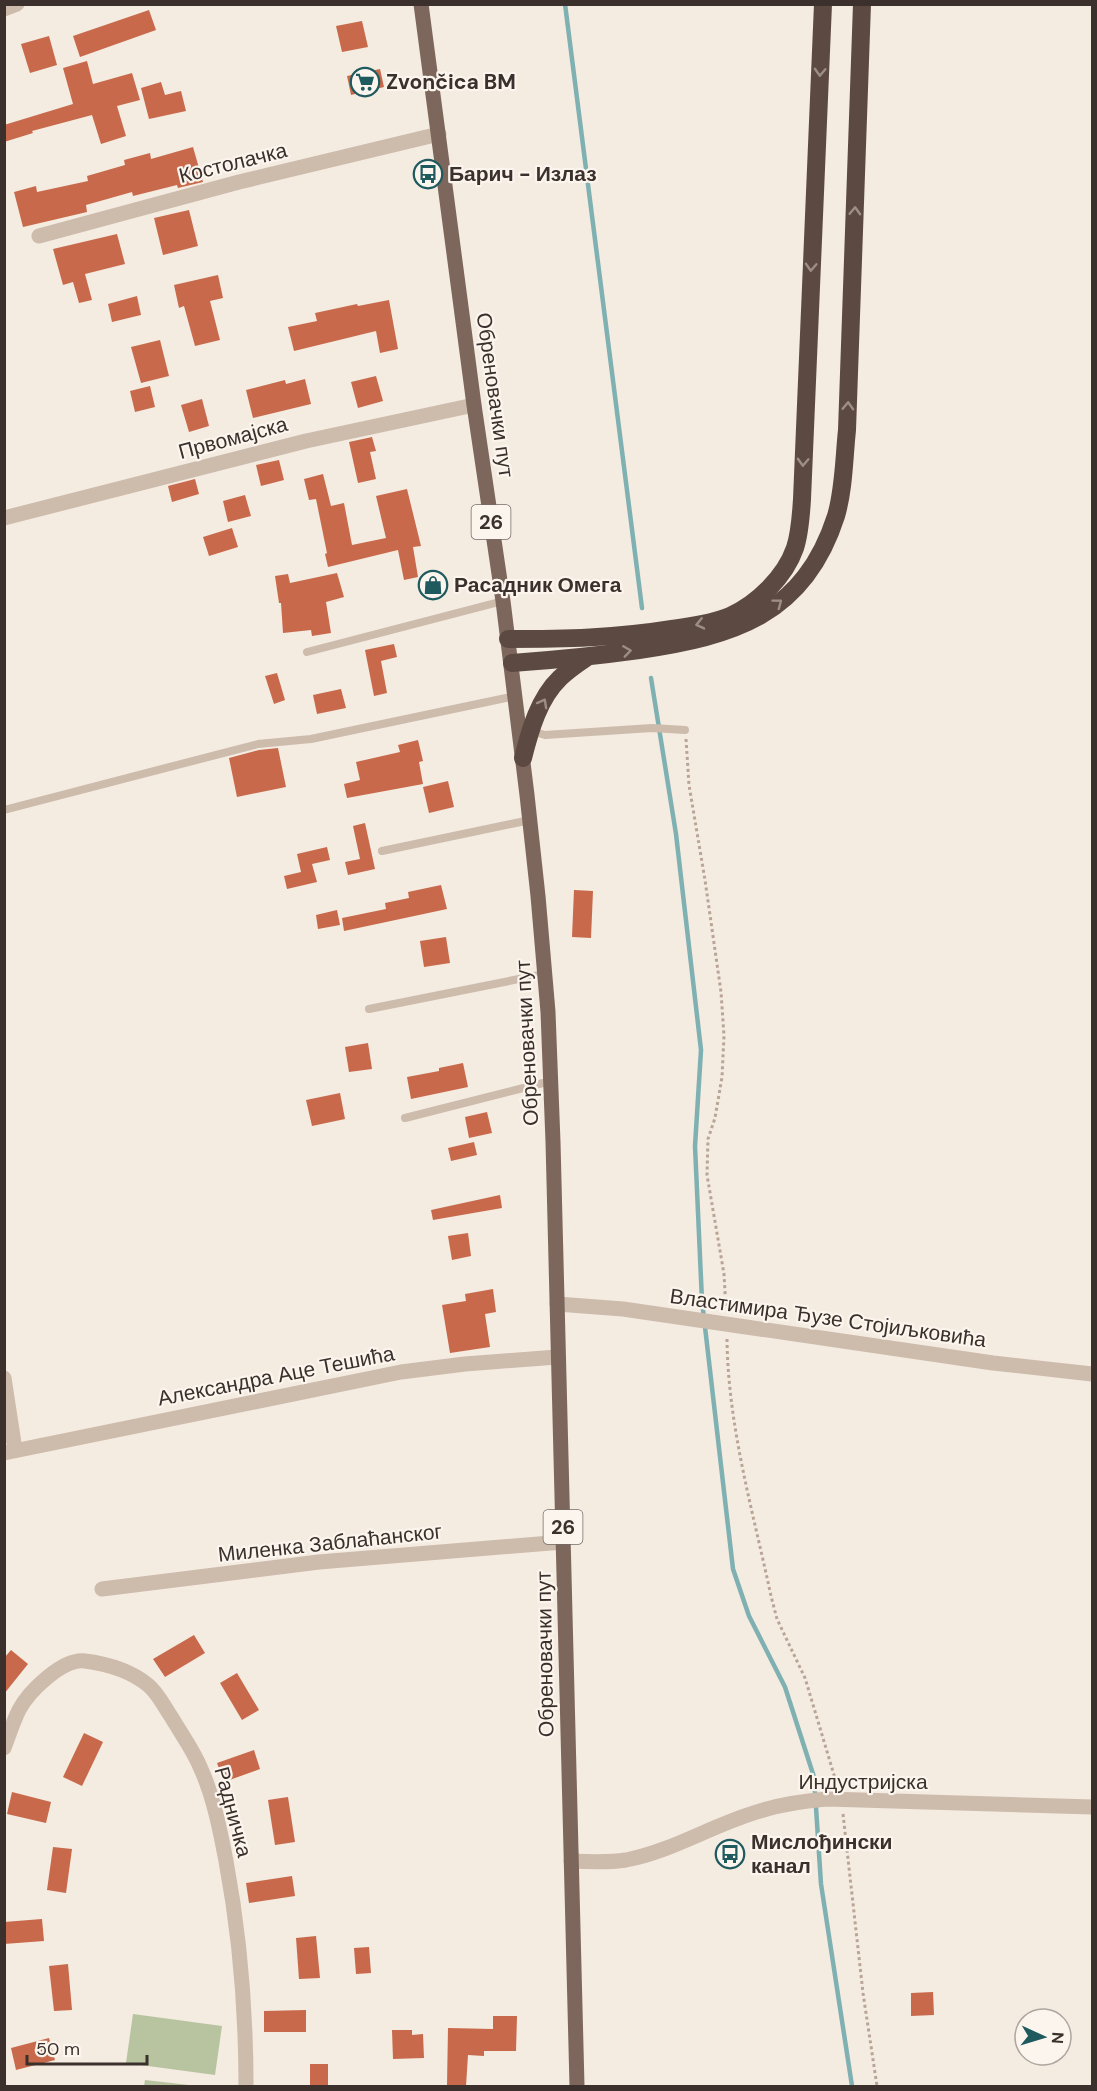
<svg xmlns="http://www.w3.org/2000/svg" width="1097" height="2091" font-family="'DM Sans',sans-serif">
  <rect width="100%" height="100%" fill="#f4ebe1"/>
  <!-- pitch -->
  <g fill="#b8c4a0">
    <path d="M133 2014 222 2026 215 2075 126 2063Z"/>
    <path d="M145 2080 198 2086H144Z"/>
  </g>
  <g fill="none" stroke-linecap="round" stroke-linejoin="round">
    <!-- stream -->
    <g stroke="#7fb0b2" stroke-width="4.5">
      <path d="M565 4 642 608"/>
      <path d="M651 678 676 834 701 1050 695 1146 702 1301 733 1569 749 1616 785 1687 814 1777 821 1884 852 2086"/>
    </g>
  </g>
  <!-- building -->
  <g fill="#c8694b">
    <path d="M149 10 156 30 80 57 73 36Z"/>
    <path d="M362 21 368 47 342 52 336 26Z"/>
    <path d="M49 36 57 65 30 73 21 44Z"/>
    <path d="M87 61 93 84 132 73 140 100 117 106 126 136 101 144 92 115 32 131 33 133 4 142V125L73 104 63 68Z"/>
    <path d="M380 69 384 87 351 95 347 76Z"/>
    <path d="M161 82 165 95 181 91 186 111 149 119 141 88Z"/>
    <path d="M193 147 203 182 178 188 177 185 133 196 132 192 86 205 87 212 23 227 14 192 36 186 37 192 88 181 87 176 125 165 124 160 150 153 151 159Z"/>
    <path d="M189 210 198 246 163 255 154 218Z"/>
    <path d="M117 234 125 264 85 274 92 300 79 303 73 282 63 285 53 249Z"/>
    <path d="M218 275 223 298 210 301 220 340 195 346 184 306 179 308 174 285Z"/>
    <path d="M137 296 141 315 112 322 108 304Z"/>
    <path d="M389 300 398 349 380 353 376 331 294 351 288 327 317 321 315 313 357 304 358 306Z"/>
    <path d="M160 340 169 376 141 383 131 347Z"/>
    <path d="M376 376 383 401 358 408 351 382Z"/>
    <path d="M305 379 311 404 253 418 246 390 285 380 286 384Z"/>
    <path d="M150 386 155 407 135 412 130 391Z"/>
    <path d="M202 399 209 426 189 432 181 405Z"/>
    <path d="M372 437 376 451 370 452 376 479 358 483 349 442Z"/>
    <path d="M279 460 284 480 261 486 256 465Z"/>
    <path d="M323 474 331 506 344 503 352 545 386 538 376 496 407 489 421 546 413 547 418 577 404 580 398 550 328 567 325 554 327 553 316 499 309 500 304 479Z"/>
    <path d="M195 479 199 494 172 502 168 486Z"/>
    <path d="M245 495 251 516 228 522 223 501Z"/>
    <path d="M232 528 238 547 209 556 203 537Z"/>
    <path d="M337 573 344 597 326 602 331 633 312 636 311 630 283 633 281 603H279L275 576 288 574 290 583Z"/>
    <path d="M394 644 397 657 381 661 387 693 374 696 365 650Z"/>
    <path d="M277 673 285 700 274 704 265 676Z"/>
    <path d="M341 689 346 708 317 714 313 695Z"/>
    <path d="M418 740 423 761 419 762 423 784 347 798 344 784 360 780 356 762 400 752 398 745Z"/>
    <path d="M278 748 286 787 237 797 229 758 259 750Z"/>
    <path d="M448 781 454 807 429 813 423 787Z"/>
    <path d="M365 823 375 869 348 875 345 862 360 859 353 826Z"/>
    <path d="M327 847 330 860 312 864 317 882 287 889 284 876 301 872 297 854Z"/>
    <path d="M441 885 447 909 344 931 342 918 386 909 385 903 409 898 408 892Z"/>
    <path d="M574 890 593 891 591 938 572 937Z"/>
    <path d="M337 910 340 925 318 929 316 915Z"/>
    <path d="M446 937 450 963 424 967 420 941Z"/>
    <path d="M368 1043 372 1069 349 1072 345 1047Z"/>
    <path d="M463 1063 468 1087 411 1099 407 1077 439 1071V1068Z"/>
    <path d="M340 1093 345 1119 312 1126 306 1100Z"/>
    <path d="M487 1112 492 1133 469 1138 465 1117Z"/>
    <path d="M474 1142 477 1155 451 1161 448 1148Z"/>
    <path d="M500 1195 502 1208 433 1220 431 1210Z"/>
    <path d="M468 1233 471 1256 452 1260 448 1236Z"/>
    <path d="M493 1289 496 1312 485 1314 490 1347 450 1353 442 1305 466 1301 465 1294Z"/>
    <path d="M194 1635 205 1653 165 1677 153 1659Z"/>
    <path d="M11 1650 28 1664 4 1694V1658Z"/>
    <path d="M237 1673 259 1710 242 1720 220 1683Z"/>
    <path d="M84 1733 103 1742 82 1786 63 1777Z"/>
    <path d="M254 1750 260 1769 224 1782 217 1763Z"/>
    <path d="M12 1792 51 1802 46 1823 7 1814Z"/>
    <path d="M288 1797 295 1842 275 1845 268 1800Z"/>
    <path d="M53 1847 72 1849 66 1893 47 1890Z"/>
    <path d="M292 1876 295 1896 249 1903 246 1883Z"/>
    <path d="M42 1919 44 1941 4 1944V1922Z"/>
    <path d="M316 1936 320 1978 299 1979 296 1938Z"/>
    <path d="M369 1947 371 1973 356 1974 354 1948Z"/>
    <path d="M68 1964 72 2010 54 2011 49 1966Z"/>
    <path d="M933 1992 934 2015 911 2016V1993Z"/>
    <path d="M306 2010V2032H264V2011Z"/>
    <path d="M493 2016H517L516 2051H484V2056L468 2055 466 2086H447L448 2028 493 2029Z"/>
    <path d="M392 2030H412V2035L423 2034 424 2058 393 2059Z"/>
    <path d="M49 2038 55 2060 16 2070 11 2048Z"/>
    <rect x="310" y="2064" width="18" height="22"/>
  </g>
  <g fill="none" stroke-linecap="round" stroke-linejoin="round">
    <!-- path -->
    <g stroke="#b9a596" stroke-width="3" stroke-dasharray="3 3" stroke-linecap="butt">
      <path d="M686 739 689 785 705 880 721 992 724 1036 722 1077 715 1118 708 1139 707 1175 724 1274 726 1309"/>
      <path d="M727 1339C728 1427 753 1511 771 1596L777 1619 805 1678 837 1785"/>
      <path d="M843 1814 863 1993 877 2086"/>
    </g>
    <!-- lane -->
    <g stroke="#cdbbac" stroke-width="8">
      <path d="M307 652 503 601"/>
      <path d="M531 731 545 735 652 728 685 730"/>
      <path d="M4 810 258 744 311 739 515 696"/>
      <path d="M382 851 530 820"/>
      <path d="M369 1009 544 974"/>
      <path d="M405 1118 551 1081"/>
    </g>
    <!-- street -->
    <g stroke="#cdbbac" stroke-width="15">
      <path d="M4 9 17 4"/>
      <path d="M39 236 239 182 439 134"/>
      <path d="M4 518 306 441 474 405"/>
      <path d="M557 1304 623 1309 993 1363 1092 1374"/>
      <path d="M4 1378 15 1450"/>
      <path d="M4 1453 401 1372 465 1364 557 1357"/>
      <path d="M102 1589 319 1562 563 1542"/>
      <path d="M4 1748C9 1735 13 1722 19 1710 29 1691 63 1658 85 1661 108 1664 131 1671 148 1685 158 1693 165 1708 172 1718 182 1735 194 1751 201 1769 214 1798 220 1830 226 1861 240 1936 246 2010 246 2086"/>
      <path d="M571 1861C589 1862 608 1863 626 1860 673 1851 714 1824 760 1811 782 1804 804 1801 827 1799L1092 1807"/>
    </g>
    <!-- primary -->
    <path stroke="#7d675c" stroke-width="15" d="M421 4 474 405 503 601 527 795 538 896 548 1012 553 1142 577 2086"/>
    <!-- highway -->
    <g stroke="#5c4a42" stroke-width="18">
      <path d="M508 639C563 639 617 638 672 629 691 626 711 624 730 616 757 604 785 577 795 548 800 533 801 515 802 499L823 4"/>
      <path d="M512 663C554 660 596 656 639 650 733 636 804 616 836 516 844 489 844 458 847 430L862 4"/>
      <path d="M523 758C530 730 539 698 560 678 568 670 577 664 586 658"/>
    </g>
  </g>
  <!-- one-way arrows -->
  <defs><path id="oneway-chevron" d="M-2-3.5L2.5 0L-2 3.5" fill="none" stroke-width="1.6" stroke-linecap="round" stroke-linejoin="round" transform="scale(1.5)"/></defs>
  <g stroke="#9c8e87">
    <use href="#oneway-chevron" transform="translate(820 72) rotate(92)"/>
    <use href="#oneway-chevron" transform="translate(855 211) rotate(-88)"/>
    <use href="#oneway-chevron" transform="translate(811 267) rotate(93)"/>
    <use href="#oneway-chevron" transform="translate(848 406) rotate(-88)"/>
    <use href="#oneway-chevron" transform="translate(803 462) rotate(92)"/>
    <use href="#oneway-chevron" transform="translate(778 603) rotate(-37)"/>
    <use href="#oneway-chevron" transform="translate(700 624) rotate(167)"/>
    <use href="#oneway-chevron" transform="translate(627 651) rotate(-8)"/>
    <use href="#oneway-chevron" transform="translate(543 703) rotate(-61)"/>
  </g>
  <!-- icons -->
  <defs>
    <g id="supermarket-ring" transform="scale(1.5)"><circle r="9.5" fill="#fbf5ee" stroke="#1f5a5e" stroke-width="1.5"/><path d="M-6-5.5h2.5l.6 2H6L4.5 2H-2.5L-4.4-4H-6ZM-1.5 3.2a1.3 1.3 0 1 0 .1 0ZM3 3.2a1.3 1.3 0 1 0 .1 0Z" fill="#1f5a5e"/></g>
    <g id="bus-ring" transform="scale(1.5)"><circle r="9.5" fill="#fbf5ee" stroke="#1f5a5e" stroke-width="1.5"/><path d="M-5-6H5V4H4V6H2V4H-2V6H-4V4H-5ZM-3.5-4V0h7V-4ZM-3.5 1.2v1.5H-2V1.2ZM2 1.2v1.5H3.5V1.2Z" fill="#1f5a5e"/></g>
    <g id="shop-ring" transform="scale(1.5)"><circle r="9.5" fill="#fbf5ee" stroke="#1f5a5e" stroke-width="1.5"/><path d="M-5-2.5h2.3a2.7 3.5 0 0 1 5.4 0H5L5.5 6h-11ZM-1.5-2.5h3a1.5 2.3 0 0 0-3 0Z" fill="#1f5a5e"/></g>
  </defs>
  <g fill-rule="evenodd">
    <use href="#supermarket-ring" x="365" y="82"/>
    <use href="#bus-ring" x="428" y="174"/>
    <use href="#shop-ring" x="433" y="585"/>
    <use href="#bus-ring" x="730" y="1854"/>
  </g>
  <g text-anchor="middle" stroke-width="4.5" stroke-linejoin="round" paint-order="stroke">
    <!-- shield labels -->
    <g fill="#fbf5ee" stroke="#756b66" stroke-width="1.5">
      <rect x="471.5" y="505" width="39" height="34" rx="4.5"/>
      <rect x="543.5" y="1510" width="39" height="34" rx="4.5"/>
    </g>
    <g font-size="20" font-weight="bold" fill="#3b302b">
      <text x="491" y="529">26</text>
      <text x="563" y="1534">26</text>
    </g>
    <!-- poi labels -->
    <g font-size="21" font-weight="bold" fill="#3b302b" stroke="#fbf5ee" text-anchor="start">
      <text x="386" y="89">Zvončica BM</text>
      <text x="449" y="181">Барич - Излаз</text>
      <text x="454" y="592">Расадник Омега</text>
      <text x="751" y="1849">Мислођински<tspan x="751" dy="24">канал</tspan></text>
    </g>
    <!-- street labels -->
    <g font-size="21" fill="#3b302b" stroke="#fbf5ee">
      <text transform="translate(233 163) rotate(-14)" y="7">Костолачка</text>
      <text transform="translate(495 395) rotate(82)" y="7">Обреновачки пут</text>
      <text transform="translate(233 438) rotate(-15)" y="7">Првомајска</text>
      <text transform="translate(527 1043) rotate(-93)" y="7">Обреновачки пут</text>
      <text transform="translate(828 1318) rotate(8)" y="7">Властимира Ђузе Стојиљковића</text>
      <text transform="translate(276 1376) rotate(-11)" y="7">Александра Аце Тешића</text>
      <text transform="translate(330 1543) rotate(-6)" y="7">Миленка Заблаћанског</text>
      <text transform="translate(545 1654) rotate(-91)" y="7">Обреновачки пут</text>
      <text x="863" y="1789">Индустријска</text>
      <text transform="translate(233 1812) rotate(75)" y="7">Радничка</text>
    </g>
  </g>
  <!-- border -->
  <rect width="1097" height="2091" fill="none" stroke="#3b302b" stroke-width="12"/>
  <!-- north arrow -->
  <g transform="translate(1043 2037) rotate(94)"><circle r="28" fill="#fbf5ee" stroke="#aea6a0" stroke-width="1.5"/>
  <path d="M0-4.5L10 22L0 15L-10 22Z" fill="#1f5a5e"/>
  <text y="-9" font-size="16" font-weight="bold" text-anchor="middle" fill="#3b302b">N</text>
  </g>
  <!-- scale -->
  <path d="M27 2055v9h120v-9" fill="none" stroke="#3b302b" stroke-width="3"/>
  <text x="36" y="2055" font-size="18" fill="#3b302b" stroke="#fbf5ee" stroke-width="4.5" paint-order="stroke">50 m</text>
</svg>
